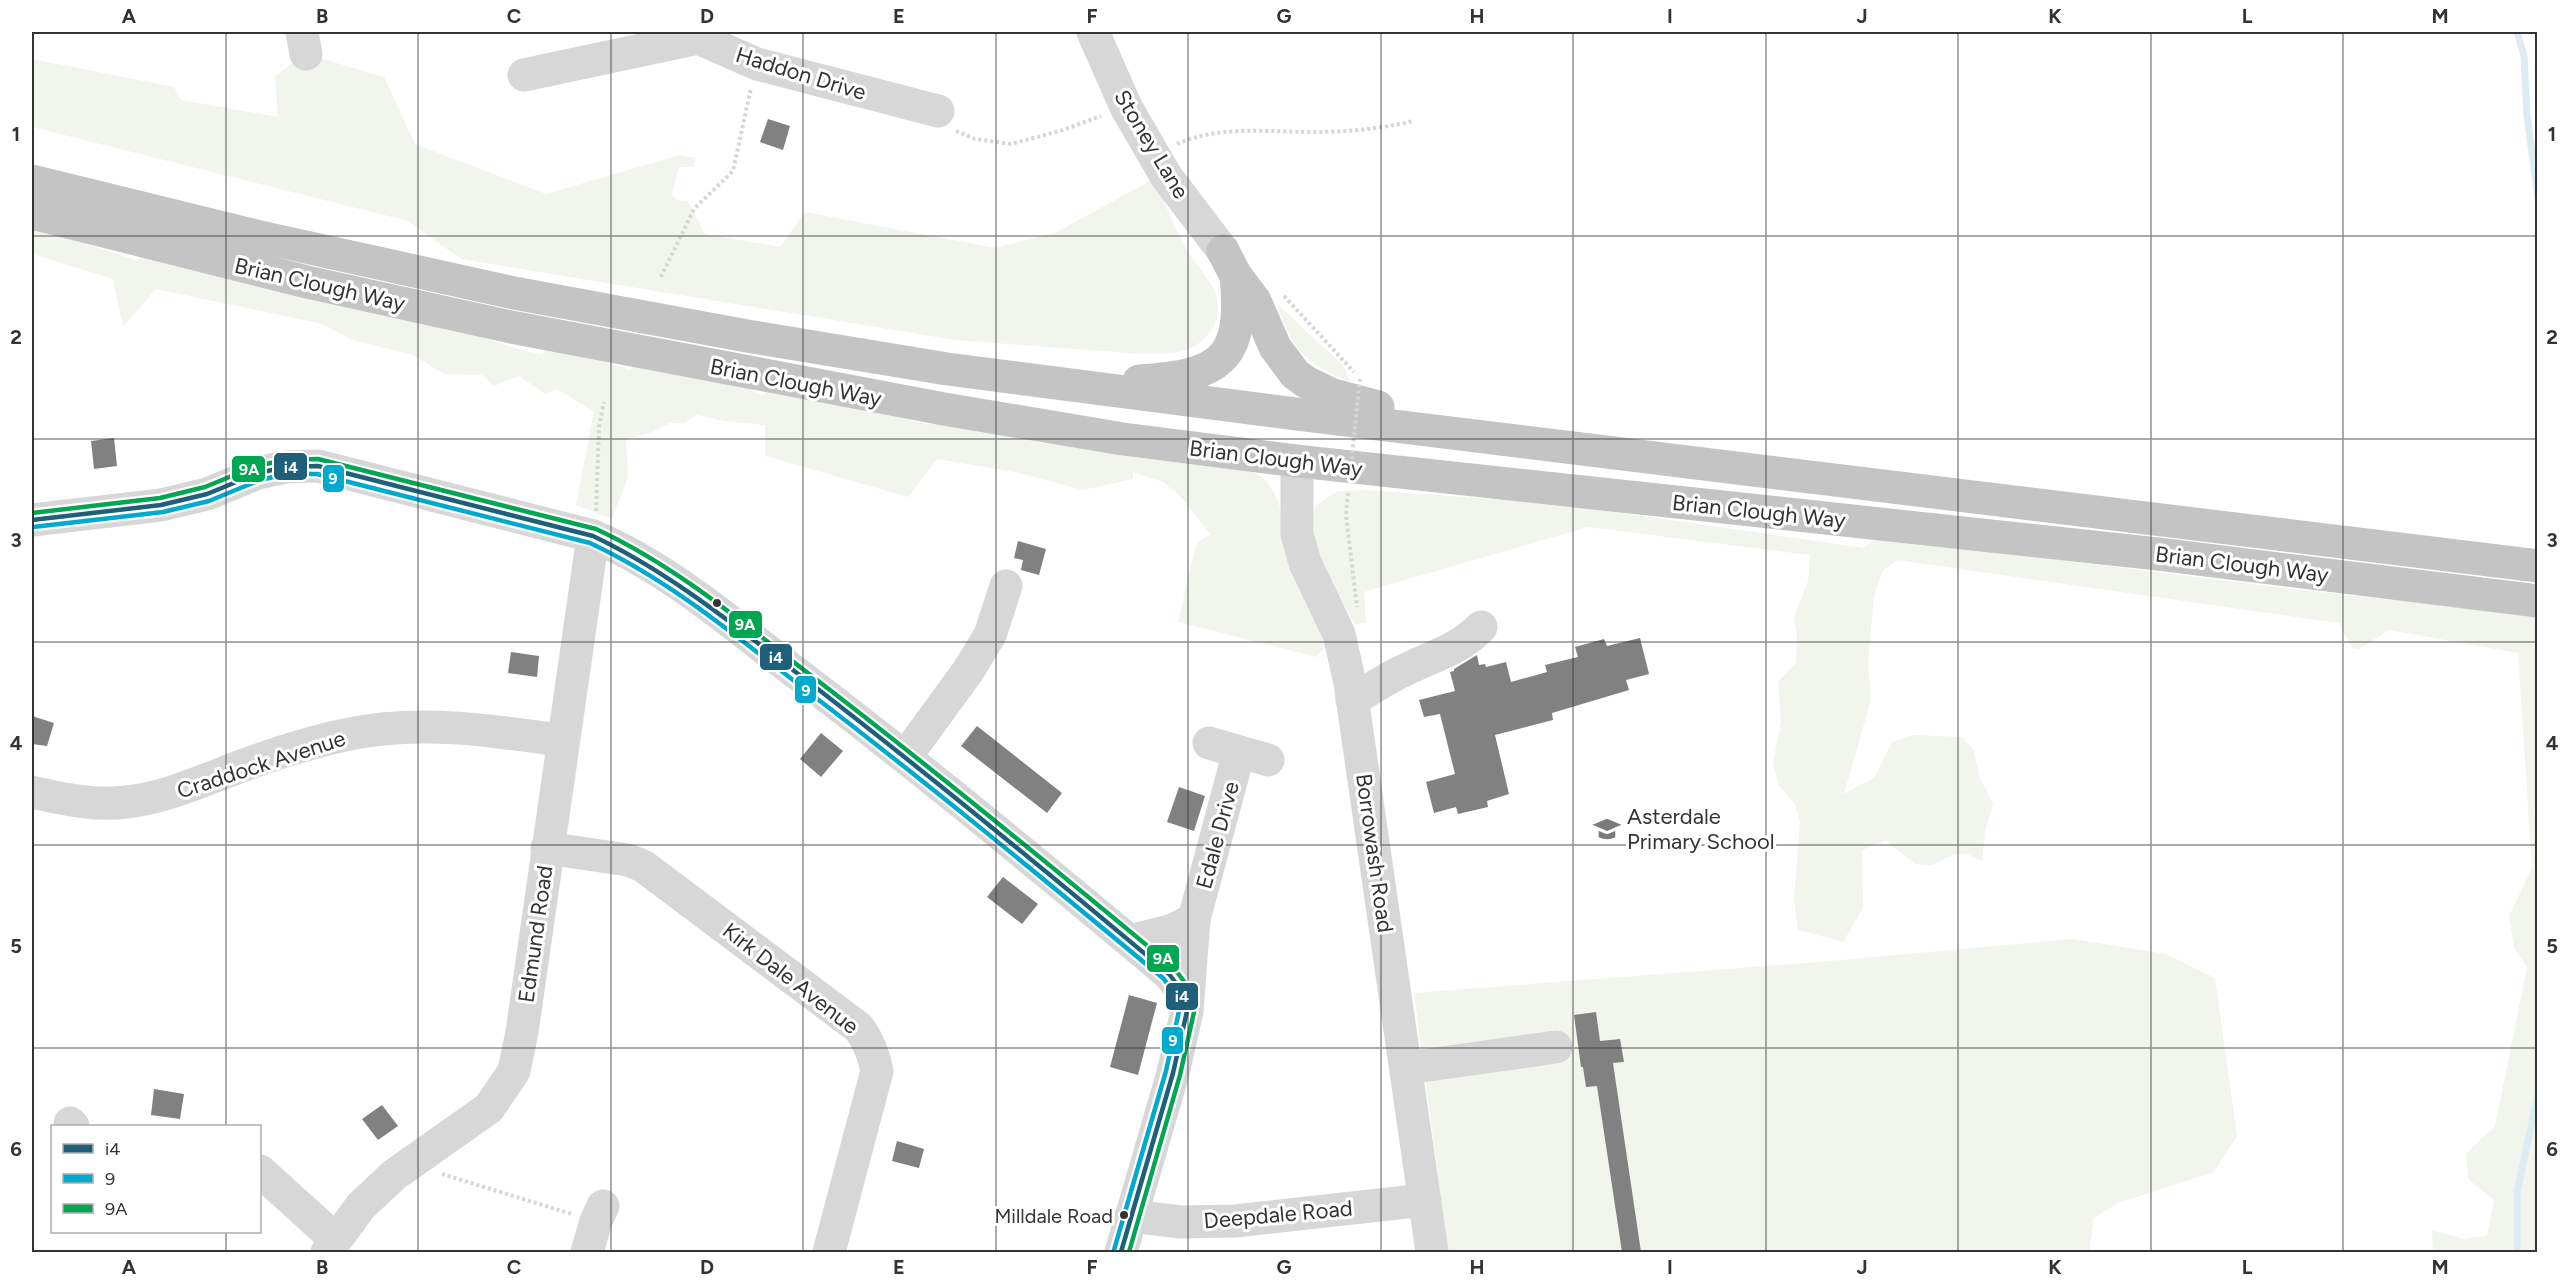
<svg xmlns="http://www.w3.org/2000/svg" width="2569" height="1284" font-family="Figtree,sans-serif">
  <rect width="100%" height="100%" fill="#fff"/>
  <!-- green -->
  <g fill="#f1f5ed">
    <path d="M306 54 384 77 415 144 546 194 680 155 696 158 694 167H679L672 195 677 200 688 201 705 234 780 247 805 212 995 248 1055 233 1154 179C1164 202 1174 225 1185 247 1194 264 1212 279 1217 298 1220 309 1217 320 1212 329 1196 355 1169 354 1142 354L955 340 461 259 408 221 32 127V59L174 87 181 100 278 117 275 76Z"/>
    <path d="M32 226 138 261 142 253 462 330 511 347 541 355 554 343 611 350 613 364 630 370 639 359 725 377 762 395 776 388 927 424 968 423 1041 443H1084L1248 469 1266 480 1278 500 1298 580 1332 640 1316 657 1178 622 1196 544 1210 534 1182 498 1163 482 1133 472V479L1083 490 1015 472 937 459 908 497 765 456V425L724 421 697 415 684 423H670L652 432 626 440 628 477 612 519 576 505 594 412 557 389 545 394 519 376 494 386 482 375 444 374 413 355 352 340 323 324 156 289 123 327 113 279 32 254Z"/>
    <path d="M1277 304 1343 365 1350 382C1304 362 1293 352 1277 304Z"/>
    <path d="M1366 490 1560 504 1864 548 1877 537 2284 588 2537 616V1252H2433L2432 1230 2464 1239 2487 1236 2494 1200 2468 1179 2466 1154 2495 1126 2527 967 2514 948 2509 916 2532 868 2518 653 2389 630 2359 649 2352 648 2339 623 1898 560 1883 570 1874 596 1868 663 1871 700 1844 794 1875 777 1892 742 1913 735 1962 737 1974 750 1979 776 1993 804 1986 828 1982 861 1967 854H1954L1932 865 1915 864 1886 841 1862 850 1863 908 1843 942 1798 930 1794 899 1800 822 1795 804 1779 786 1773 763 1781 722 1778 682 1796 663 1797 636 1794 617 1808 581 1810 555 1588 527 1364 592 1366 623 1355 624C1334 589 1305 548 1316 505L1338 491Z"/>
    <path d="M2073 939 2166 954 2215 978 2237 1136 2214 1172 2118 1203 2094 1218 2089 1252H1448L1414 993 1820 962Z"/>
  </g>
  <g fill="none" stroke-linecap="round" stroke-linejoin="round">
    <!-- stream -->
    <g stroke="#ddebf3" stroke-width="7">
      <path d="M2517 32 2524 56 2527 115 2538 198"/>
      <path d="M2517 1252V1192L2538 1094"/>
    </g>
  </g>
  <!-- building -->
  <g fill="#818181">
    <path d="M768 119 790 126 783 150 760 142Z"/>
    <path d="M114 438 117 466 94 469 91 441Z"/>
    <path d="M1018 541 1046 549 1039 575 1021 570 1023 560 1014 558Z"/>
    <path d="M1640 638 1649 674 1626 680 1629 690 1552 713 1553 720 1495 735 1509 794 1487 801 1488 807 1458 814 1456 807 1434 813 1426 782 1455 774 1440 714 1424 717 1419 700 1455 691 1450 672 1454 671V669L1477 655 1479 665 1485 664 1486 667 1506 662 1511 682 1547 672 1545 665 1578 657 1575 647 1604 639 1607 646Z"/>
    <path d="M511 652 539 656 537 677 508 673Z"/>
    <path d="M32 716 54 723 47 746 32 744Z"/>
    <path d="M977 726 1062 793 1047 813 961 746Z"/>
    <path d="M821 733 843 751 821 777 800 759Z"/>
    <path d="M1179 787 1205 796 1194 831 1167 822Z"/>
    <path d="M1003 877 1038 904 1022 924 987 897Z"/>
    <path d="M1129 995 1157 1003 1138 1075 1110 1067Z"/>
    <path d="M1596 1012 1600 1041 1620 1039 1624 1062 1613 1063 1641 1252H1622L1597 1086 1586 1087 1583 1067H1581L1574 1015Z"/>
    <path d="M154 1089 184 1094 180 1119 151 1115Z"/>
    <path d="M382 1105 398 1126 378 1140 362 1119Z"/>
    <path d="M897 1141 924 1149 919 1168 892 1161Z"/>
  </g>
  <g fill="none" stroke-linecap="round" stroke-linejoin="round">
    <!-- path -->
    <g stroke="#d6d6d6" stroke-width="4" stroke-dasharray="3 3" stroke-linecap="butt">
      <path d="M956 131 975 139 1011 144 1063 130 1101 116"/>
      <path d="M1177 144C1220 125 1266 132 1313 132 1347 132 1380 129 1413 121"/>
      <path d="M661 277 694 209 733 171 751 88"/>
      <path d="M1284 296 1354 372"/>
      <path d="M1348 493 1346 515 1357 607"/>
      <path d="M596 511 599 427 604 402"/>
      <path d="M442 1174 572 1214"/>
    </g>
    <!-- minor -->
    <g stroke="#d7d7d7" stroke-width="33">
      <path d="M302 32 306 54"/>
      <path d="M1093 32 1126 107 1166 176 1223 251"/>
      <path d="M524 75 698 38 757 64 938 111"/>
      <path d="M1297 461V534L1305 563 1339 634 1350 683 1432 1252"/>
      <path d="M32 520 161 505 207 494 258 473 286 467 318 466 593 536C668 568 731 623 795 672 923 769 1046 871 1169 974L1179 987 1187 1011"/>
      <path d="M1352 700C1370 690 1387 678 1405 670 1433 656 1459 650 1481 627"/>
      <path d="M1209 743 1268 760"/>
      <path d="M906 756 968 671 990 635 1006 586"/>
      <path d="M32 792C63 799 94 806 127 802 163 798 197 783 231 770 268 756 306 743 345 735 417 719 491 730 563 741"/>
      <path d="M547 848 628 860 643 866 859 1028C869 1042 874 1054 877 1071L829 1252"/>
      <path d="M1130 941 1173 930 1194 919"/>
      <path d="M1407 1068 1556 1047"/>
      <path d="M70 1123 73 1126"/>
      <path d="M260 1171 335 1239"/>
      <path d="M1131 1216 1181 1222 1235 1221 1425 1200"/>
      <path d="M327 1252 361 1206 394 1175 489 1108 514 1071 522 1032 593 536"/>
      <path d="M587 1252 596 1221 603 1206"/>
      <path d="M1121 1252 1173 1073 1187 1011 1194 919 1239 752"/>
    </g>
    <!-- highway -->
    <g stroke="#c4c4c4" stroke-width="33">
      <path d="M32 181 256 236 514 293 747 336 947 369 1312 416 2538 566"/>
      <path d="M32 213 307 282 511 327 944 409 1123 439 1297 461 2158 554 2538 601"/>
      <path d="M1223 251 1236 276 1255 301 1275 347 1295 374 1306 382 1333 395 1378 407"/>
      <path d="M1139 381C1219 376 1245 361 1236 276"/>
    </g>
    <!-- path-bridge -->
    <path stroke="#d6d6d6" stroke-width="4" stroke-dasharray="3 3" stroke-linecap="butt" d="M1349 483 1360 379"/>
    <!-- bus-1 casing -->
    <g stroke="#fff" stroke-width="9">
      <path id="bus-1" d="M32 520 161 505 207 494 258 473 286 467 318 466 593 536C673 574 740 630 810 683 932 777 1051 875 1169 974L1179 987 1187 1011 1173 1073 1121 1252"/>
    </g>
    <!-- bus-2 casing -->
    <g stroke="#fff" stroke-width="9">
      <path id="bus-2" d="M33 527 163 512 209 501 260 480 287 474H317L590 543C671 581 737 637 807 691 929 784 1046 881 1164 979L1172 991 1179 1011 1166 1071 1114 1250"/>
    </g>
    <!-- bus-3 casing -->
    <g stroke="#fff" stroke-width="9">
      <path id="bus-3" d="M32 513 160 498 205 487 256 466 285 460 318 459 596 529C676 566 743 623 813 677 936 771 1055 869 1174 968L1186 984 1194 1012 1180 1075 1129 1252"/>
    </g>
    <!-- bus-1 -->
    <use href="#bus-1" stroke="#1f5f7a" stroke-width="4.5"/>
    <!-- bus-2 -->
    <use href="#bus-2" stroke="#00a9ce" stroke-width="4.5"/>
    <!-- bus-3 -->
    <use href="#bus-3" stroke="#00a651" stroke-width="4.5"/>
  </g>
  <!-- grid -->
  <path fill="none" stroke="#333" stroke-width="1.5" stroke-opacity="0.55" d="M226 32V1126M418 32V1252M611 32V1252M803 32V1252M996 32V1252M1188 32V1252M1381 32V1252M1573 32V1252M1766 32V1252M1958 32V1252M2151 32V1252M2343 32V1252M32 236H2538M32 439H2538M32 642H2538M32 845H2538M32 1048H2538M226 1232V1252"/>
  <!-- icons -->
  <defs>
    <g id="school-bare" transform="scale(2.07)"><path d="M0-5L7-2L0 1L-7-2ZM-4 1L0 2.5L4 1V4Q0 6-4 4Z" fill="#7a7a7a" stroke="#fff" stroke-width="2.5" paint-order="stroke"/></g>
  </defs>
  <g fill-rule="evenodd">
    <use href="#school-bare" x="1607" y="829"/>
  </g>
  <!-- markers -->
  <g fill="#333" stroke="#fff" stroke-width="2">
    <circle cx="717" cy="603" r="5"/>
    <circle cx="1124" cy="1215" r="5"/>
  </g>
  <g text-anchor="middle" stroke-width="6" stroke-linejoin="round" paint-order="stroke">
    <!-- bus labels -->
    <g font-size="20" fill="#333" stroke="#fff" text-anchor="end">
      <text x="1113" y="1223">Milldale Road</text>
    </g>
    <!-- street labels -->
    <g font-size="22" fill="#333" stroke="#fff">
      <text transform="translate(801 73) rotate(17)" y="8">Haddon Drive</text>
      <text transform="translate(1152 144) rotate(59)" y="8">Stoney Lane</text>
      <text transform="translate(320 284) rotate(13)" y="8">Brian Clough Way</text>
      <text transform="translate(796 382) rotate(11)" y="8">Brian Clough Way</text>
      <text transform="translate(1276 458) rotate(7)" y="8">Brian Clough Way</text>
      <text transform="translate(1759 511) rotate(6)" y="8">Brian Clough Way</text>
      <text transform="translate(2242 564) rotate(7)" y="8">Brian Clough Way</text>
      <text transform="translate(261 764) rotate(-18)" y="8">Craddock Avenue</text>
      <text transform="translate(1217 835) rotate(-75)" y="8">Edale Drive</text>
      <text transform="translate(1375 853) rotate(82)" y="8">Borrowash Road</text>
      <text transform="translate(535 934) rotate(-82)" y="8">Edmund Road</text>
      <text transform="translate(791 978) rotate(38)" y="8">Kirk Dale Avenue</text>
      <text transform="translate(1278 1214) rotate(-5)" y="8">Deepdale Road</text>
    </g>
    <!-- poi labels -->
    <g font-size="22" fill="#333" stroke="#fff" text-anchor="start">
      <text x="1627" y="824">Asterdale<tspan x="1627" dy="25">Primary School</tspan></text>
    </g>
  </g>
  <g stroke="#fff" stroke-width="2">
    <rect x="273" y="452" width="35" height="29" rx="6" fill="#1f5f7a"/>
    <rect x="231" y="455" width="35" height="28" rx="6" fill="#00a651"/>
    <rect x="322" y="464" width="23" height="29" rx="6" fill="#00a9ce"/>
    <rect x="728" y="610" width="35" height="29" rx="6" fill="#00a651"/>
    <rect x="759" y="643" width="34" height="28" rx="6" fill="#1f5f7a"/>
    <rect x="794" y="675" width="23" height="29" rx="6" fill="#00a9ce"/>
    <rect x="1146" y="944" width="34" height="29" rx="6" fill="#00a651"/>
    <rect x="1165" y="982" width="34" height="29" rx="6" fill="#1f5f7a"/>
    <rect x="1161" y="1026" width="23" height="29" rx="6" fill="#00a9ce"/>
  </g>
  <g font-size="16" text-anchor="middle" font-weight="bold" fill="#fff">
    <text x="291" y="473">i4</text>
    <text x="249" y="475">9A</text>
    <text x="333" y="484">9</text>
    <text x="745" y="630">9A</text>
    <text x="776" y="663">i4</text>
    <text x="806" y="696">9</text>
    <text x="1163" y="964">9A</text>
    <text x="1182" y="1002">i4</text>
    <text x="1173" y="1046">9</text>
  </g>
  <!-- border -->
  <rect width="2569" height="1284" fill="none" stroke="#ffffff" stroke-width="66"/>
  <!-- legend -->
  <rect x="51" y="1125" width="210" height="108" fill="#ffffff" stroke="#adadad" stroke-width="1.5"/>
  <rect x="63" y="1144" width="30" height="9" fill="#1f5f7a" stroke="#adadad" stroke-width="1.5"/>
  <text x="105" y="1155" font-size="18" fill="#333333">i4</text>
  <rect x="63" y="1174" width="30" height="9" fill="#00a9ce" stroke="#adadad" stroke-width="1.5"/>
  <text x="105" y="1185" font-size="18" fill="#333333">9</text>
  <rect x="63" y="1204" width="30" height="9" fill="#00a651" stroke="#adadad" stroke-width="1.5"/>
  <text x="105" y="1215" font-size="18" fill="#333333">9A</text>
  <rect x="33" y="33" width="2503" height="1218" fill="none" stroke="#333" stroke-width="2"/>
  <g font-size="20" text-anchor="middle" font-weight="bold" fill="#333">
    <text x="129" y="23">A</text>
    <text x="322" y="23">B</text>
    <text x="514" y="23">C</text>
    <text x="707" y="23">D</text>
    <text x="899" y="23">E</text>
    <text x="1092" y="23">F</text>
    <text x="1284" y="23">G</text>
    <text x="1477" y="23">H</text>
    <text x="1670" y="23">I</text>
    <text x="1862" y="23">J</text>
    <text x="2055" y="23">K</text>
    <text x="2247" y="23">L</text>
    <text x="2440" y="23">M</text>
    <text x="16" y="141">1</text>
    <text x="2552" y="141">1</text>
    <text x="16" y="344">2</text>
    <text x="2552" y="344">2</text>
    <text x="16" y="547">3</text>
    <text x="2552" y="547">3</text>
    <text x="16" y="750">4</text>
    <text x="2552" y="750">4</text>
    <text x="16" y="953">5</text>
    <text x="2552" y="953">5</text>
    <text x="16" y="1156">6</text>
    <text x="2552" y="1156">6</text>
    <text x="129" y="1274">A</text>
    <text x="322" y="1274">B</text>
    <text x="514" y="1274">C</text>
    <text x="707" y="1274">D</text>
    <text x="899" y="1274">E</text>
    <text x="1092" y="1274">F</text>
    <text x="1284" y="1274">G</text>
    <text x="1477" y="1274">H</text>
    <text x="1670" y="1274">I</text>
    <text x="1862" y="1274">J</text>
    <text x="2055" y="1274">K</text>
    <text x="2247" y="1274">L</text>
    <text x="2440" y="1274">M</text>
  </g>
</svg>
